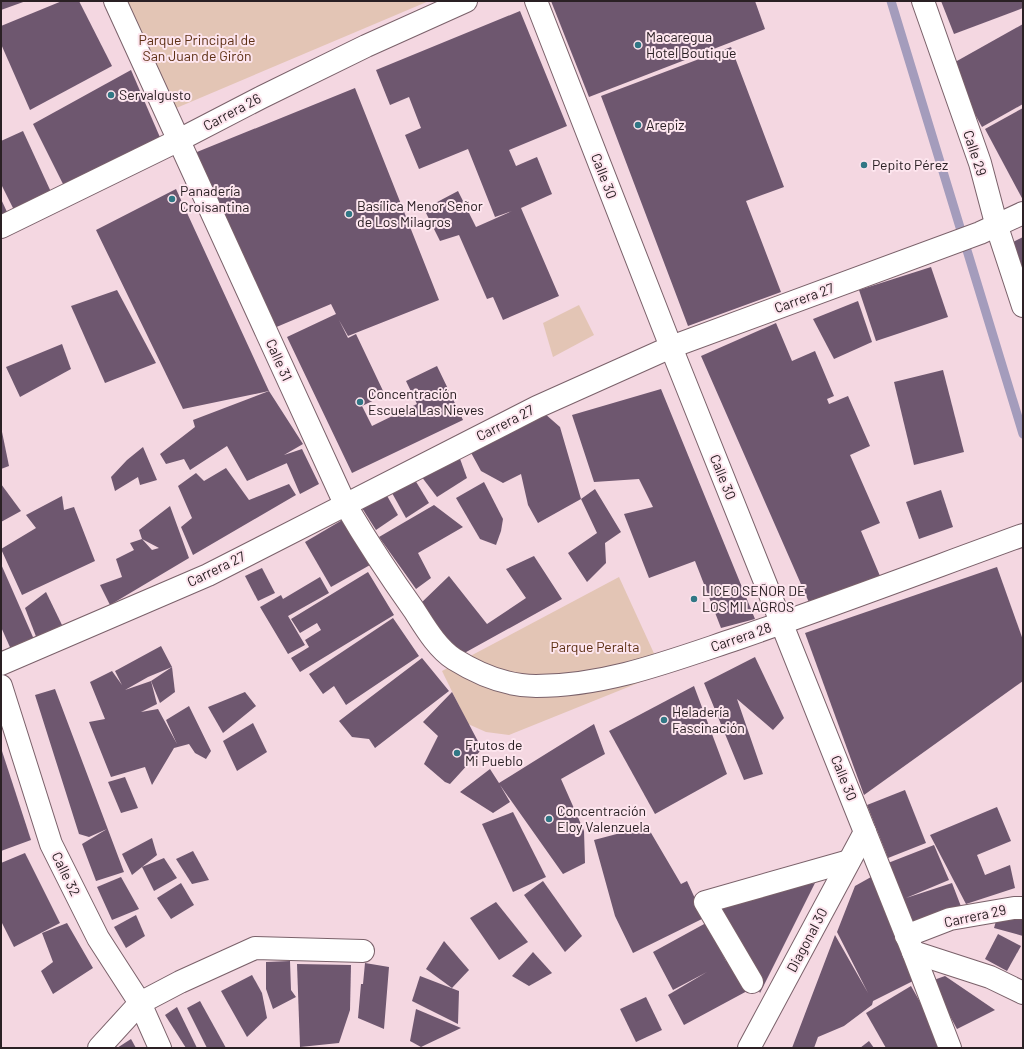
<svg xmlns="http://www.w3.org/2000/svg" width="1024" height="1049" font-family="Barlow,sans-serif">
  <rect width="100%" height="100%" fill="#f4d7e1"/>
  <!-- green -->
  <g fill="#e3c5b5">
    <path d="M123 1H429L174 109Z"/>
    <path d="M579 305 594 335 553 357 543 323Z"/>
    <path d="M619 577 663 673 509 735 486 732 468 724 442 671Z"/>
  </g>
  <g fill="none" stroke-linecap="round" stroke-linejoin="round">
    <!-- stream -->
    <path stroke="#a49cbc" stroke-width="9" d="M891 1 1023 434"/>
  </g>
  <!-- building -->
  <g fill="#6e576f">
    <path d="M1 1H26L1 10Z"/>
    <path d="M62 1H79L112 66 30 110 1 44V26Z"/>
    <path d="M551 1H755L765 29 589 97Z"/>
    <path d="M941 1H1023V8L954 34Z"/>
    <path d="M520 11 567 126 509 150 516 166 537 157 552 194 521 208 559 296 503 320 493 297 487 299 459 235 440 241 424 209 458 191 476 227 512 211 495 217 468 149 419 169 405 135 421 128 409 97 390 105 376 70Z"/>
    <path d="M1023 24V104L982 127 948 66Z"/>
    <path d="M731 47 784 187 746 201 781 292 688 326 601 96Z"/>
    <path d="M131 70 162 142 65 188 33 124Z"/>
    <path d="M355 88 439 300 348 336 339 320 348 338 356 334 385 395 362 406 372 426 417 404 406 381 437 366 463 420 352 473 287 337 336 314 331 304 267 331 192 154Z"/>
    <path d="M1023 108V200L985 129Z"/>
    <path d="M23 131 51 192 14 210 1 184V141Z"/>
    <path d="M176 189 269 391 303 444 284 455 302 449 319 484 300 494 285 459 287 463 247 481 227 446 190 470 184 459 166 464 160 454 195 427 193 420 269 391 183 409 96 230Z"/>
    <path d="M1 199 7 212 1 214Z"/>
    <path d="M1023 237V290L999 249Z"/>
    <path d="M931 267 948 317 876 341 859 290Z"/>
    <path d="M117 290 156 363 105 383 71 306Z"/>
    <path d="M858 301 872 342 834 359 813 319Z"/>
    <path d="M776 323 792 361 815 351 834 396 827 399 829 404 848 396 870 446 850 455 880 523 861 531 880 576 811 607 701 356Z"/>
    <path d="M62 344 71 369 20 397 6 367Z"/>
    <path d="M943 370 964 452 914 465 894 382Z"/>
    <path d="M661 389 755 619 721 628 695 561 649 578 624 514 653 507 639 479 594 482 572 415Z"/>
    <path d="M544 413 560 427 581 499 595 489 621 532 605 543 606 563 587 582 568 553 597 533 581 499 538 523 528 505 521 474 503 483 481 471 469 449Z"/>
    <path d="M1 427 9 466 1 469Z"/>
    <path d="M143 447 157 480 140 485 138 477 115 491 111 477 127 460Z"/>
    <path d="M459 456 467 478 437 497 421 476Z"/>
    <path d="M226 468 249 500 289 484 296 495 193 555 181 527 192 518 178 486 196 473 204 481Z"/>
    <path d="M415 480 429 503 406 518 392 493Z"/>
    <path d="M484 482 503 519 501 531 496 545 480 539 456 498Z"/>
    <path d="M1 484 21 511 1 522Z"/>
    <path d="M941 490 953 527 919 539 906 502Z"/>
    <path d="M386 494 398 515 376 530 362 508Z"/>
    <path d="M62 496 64 510 74 507 95 561 22 595 1 549 36 528 26 515Z"/>
    <path d="M434 505 463 527 418 553 431 578 416 589 379 537Z"/>
    <path d="M170 506 189 558 110 605 100 585 122 577 116 559 134 550 130 543 142 539 152 550 159 548 142 539 139 530Z"/>
    <path d="M344 519 370 565 331 587 305 542Z"/>
    <path d="M534 556 562 599 459 656 420 604 449 576 487 624 526 598 506 569Z"/>
    <path d="M1 564 36 644 13 654 1 627Z"/>
    <path d="M997 567 1023 640V681L864 795 805 633Z"/>
    <path d="M262 568 275 593 258 601 245 576Z"/>
    <path d="M368 572 394 615 300 672 291 658 309 647 305 640 321 630 317 623 300 633 291 619Z"/>
    <path d="M320 577 329 593 288 616 305 645 288 654 260 607 281 595 283 599Z"/>
    <path d="M46 592 62 625 37 639 25 608Z"/>
    <path d="M393 618 419 656 346 705 334 686 323 694 309 674Z"/>
    <path d="M161 646 172 667 148 677 125 690 151 681 157 704 141 712 158 709 177 744 166 720 189 706 211 751 206 759 195 753 189 744 174 748 152 785 145 767 111 777 89 722 105 719 90 682 112 671 122 685 115 671Z"/>
    <path d="M755 657 784 718 773 730 737 699 763 774 744 780 704 683Z"/>
    <path d="M422 658 449 691 375 748 369 739 352 737 339 721Z"/>
    <path d="M172 667 175 692 160 703 151 681Z"/>
    <path d="M694 686 727 774 655 814 609 731Z"/>
    <path d="M55 689 124 872 96 881 82 844 107 829 89 837 79 834 35 695Z"/>
    <path d="M245 692 256 706 223 733 208 707Z"/>
    <path d="M452 692 482 749 450 784 445 782 424 764 438 736 423 722Z"/>
    <path d="M253 723 267 752 237 771 223 741Z"/>
    <path d="M594 724 605 754 561 779 584 831 585 863 563 874 500 785 510 802 493 813 460 792 490 769 499 783Z"/>
    <path d="M1 748 31 840 1 851Z"/>
    <path d="M125 777 138 808 121 813 108 782Z"/>
    <path d="M905 790 926 843 888 858 867 805Z"/>
    <path d="M997 807 1011 841 977 855 985 875 1010 865 1015 888 966 904 930 835Z"/>
    <path d="M513 812 546 877 513 892 482 824Z"/>
    <path d="M647 826 681 884 687 881 704 918 633 953 615 916 594 840Z"/>
    <path d="M152 838 157 855 142 867 164 858 177 878 154 891 142 867 132 875 122 854Z"/>
    <path d="M934 845 949 880 906 898 952 883 962 909 912 927 888 863Z"/>
    <path d="M193 851 209 880 192 884 176 859Z"/>
    <path d="M25 853 60 923 14 947 1 921V863Z"/>
    <path d="M121 877 139 909 112 920 97 887Z"/>
    <path d="M871 877 921 977 873 1001 872 1005 844 1026 818 1037 814 1048H792L835 935 868 993 837 932 855 886Z"/>
    <path d="M543 881 582 936 565 952 524 895Z"/>
    <path d="M181 883 194 905 171 919 157 898Z"/>
    <path d="M815 883 760 993 715 902Z"/>
    <path d="M496 902 528 942 499 960 470 918Z"/>
    <path d="M1023 913V936L994 928 998 914Z"/>
    <path d="M136 915 145 936 126 948 114 927Z"/>
    <path d="M67 923 93 968 53 994 41 971 53 962 42 933Z"/>
    <path d="M706 923 726 961 733 960 749 990 684 1025 668 995 707 972 673 990 653 952Z"/>
    <path d="M998 934 1021 946 1007 971 985 959Z"/>
    <path d="M444 941 469 970 452 988 426 969Z"/>
    <path d="M533 952 552 973 529 986 512 976Z"/>
    <path d="M290 961 291 990 296 997 273 1009 266 989V962Z"/>
    <path d="M365 963 389 967 384 1029 358 1018 361 984H363Z"/>
    <path d="M297 964 351 965 350 1010 339 1043 300 1047Z"/>
    <path d="M252 975 262 993 267 1018 247 1037 221 991Z"/>
    <path d="M420 976 459 991 458 1024 412 1001Z"/>
    <path d="M945 976 995 1010 957 1029 931 981Z"/>
    <path d="M911 986 946 1048H886L866 1013Z"/>
    <path d="M646 997 662 1030 636 1042 620 1009Z"/>
    <path d="M200 1001 226 1048H207L187 1008Z"/>
    <path d="M177 1007 197 1048H186L165 1015Z"/>
    <path d="M416 1009 461 1028 421 1047 410 1041Z"/>
    <path d="M131 1039 136 1048H117Z"/>
    <path d="M869 1041 874 1048H860Z"/>
  </g>
  <g fill="none" stroke-linecap="round" stroke-linejoin="round">
    <!-- minor casing -->
    <g stroke="#7a616a" stroke-width="24">
      <g id="minor">
        <path d="M115 1 345 504C366 540 389 575 414 610 425 627 437 648 454 659 478 674 507 686 536 686 606 686 670 661 736 639 832 606 927 570 1023 535"/>
        <path d="M536 1 671 347 913 952 950 1048"/>
        <path d="M923 1 980 163 997 227 1023 306"/>
        <path d="M1 227 179 140 262 97 366 46 466 1"/>
        <path d="M1 664 208 575 537 407 671 347 980 233 1023 213"/>
        <path d="M1 686 51 844 98 938 140 1003 160 1048"/>
        <path d="M906 936 950 919 1014 908H1023"/>
        <path d="M913 952 990 977 1023 993"/>
        <path d="M752 982 705 902 849 861"/>
        <path d="M99 1048 140 1003 180 982 255 948 363 951"/>
        <path d="M749 1048 865 832"/>
      </g>
    </g>
    <!-- minor -->
    <use href="#minor" stroke="#fff" stroke-width="22"/>
  </g>
  <!-- markers -->
  <g fill="#317785" stroke="#fde5ee" stroke-width="1.5">
    <circle cx="638" cy="45" r="4"/>
    <circle cx="111" cy="95" r="4"/>
    <circle cx="638" cy="125" r="4"/>
    <circle cx="864" cy="165" r="4"/>
    <circle cx="172" cy="199" r="4"/>
    <circle cx="349" cy="214" r="4"/>
    <circle cx="360" cy="402" r="4"/>
    <circle cx="694" cy="599" r="4"/>
    <circle cx="664" cy="720" r="4"/>
    <circle cx="457" cy="753" r="4"/>
    <circle cx="549" cy="819" r="4"/>
  </g>
  <g text-anchor="middle" stroke-width="4" stroke-linejoin="round" paint-order="stroke">
    <!-- poi labels -->
    <g font-size="14" fill="#2a2024" stroke="#fde5ee" text-anchor="start">
      <text x="646" y="42">Macaregua<tspan x="646" dy="16">Hotel Boutique</tspan></text>
      <text x="119" y="100">Servalgusto</text>
      <text x="646" y="130">Arepiz</text>
      <text x="872" y="170">Pepito Pérez</text>
      <text x="180" y="196">Panadería<tspan x="180" dy="16">Croisantina</tspan></text>
      <text x="357" y="211">Basílica Menor Señor<tspan x="357" dy="16">de Los Milagros</tspan></text>
      <text x="368" y="399">Concentración<tspan x="368" dy="16">Escuela Las Nieves</tspan></text>
      <text x="702" y="596">LICEO SEÑOR DE<tspan x="702" dy="16">LOS MILAGROS</tspan></text>
      <text x="672" y="717">Heladería<tspan x="672" dy="16">Fascinación</tspan></text>
      <text x="465" y="750">Frutos de<tspan x="465" dy="16">Mi Pueblo</tspan></text>
      <text x="557" y="816">Concentración<tspan x="557" dy="16">Eloy Valenzuela</tspan></text>
    </g>
    <!-- park labels -->
    <g font-size="14" fill="#5c2f13" stroke="#fde5ee">
      <text x="197" y="45">Parque Principal de<tspan x="197" dy="16">San Juan de Girón</tspan></text>
      <text x="595" y="652">Parque Peralta</text>
    </g>
    <!-- street labels -->
    <g font-size="14" fill="#2a2024" stroke="#fde5ee">
      <text transform="translate(232 112) rotate(-28)" y="5">Carrera 26</text>
      <text transform="translate(975 153) rotate(72)" y="5">Calle 29</text>
      <text transform="translate(604 176) rotate(69)" y="5">Calle 30</text>
      <text transform="translate(804 298) rotate(-20)" y="5">Carrera 27</text>
      <text transform="translate(279 360) rotate(66)" y="5">Calle 31</text>
      <text transform="translate(505 423) rotate(-27)" y="5">Carrera 27</text>
      <text transform="translate(723 477) rotate(68)" y="5">Calle 30</text>
      <text transform="translate(216 569) rotate(-26)" y="5">Carrera 27</text>
      <text transform="translate(741 637) rotate(-19)" y="5">Carrera 28</text>
      <text transform="translate(844 778) rotate(68)" y="5">Calle 30</text>
      <text transform="translate(66 874) rotate(64)" y="5">Calle 32</text>
      <text transform="translate(975 916) rotate(-12)" y="5">Carrera 29</text>
      <text transform="translate(807 940) rotate(-62)" y="5">Diagonal 30</text>
    </g>
  </g>
  <!-- border -->
  <rect width="1024" height="1049" fill="none" stroke="#2a2024" stroke-width="4"/>
</svg>
